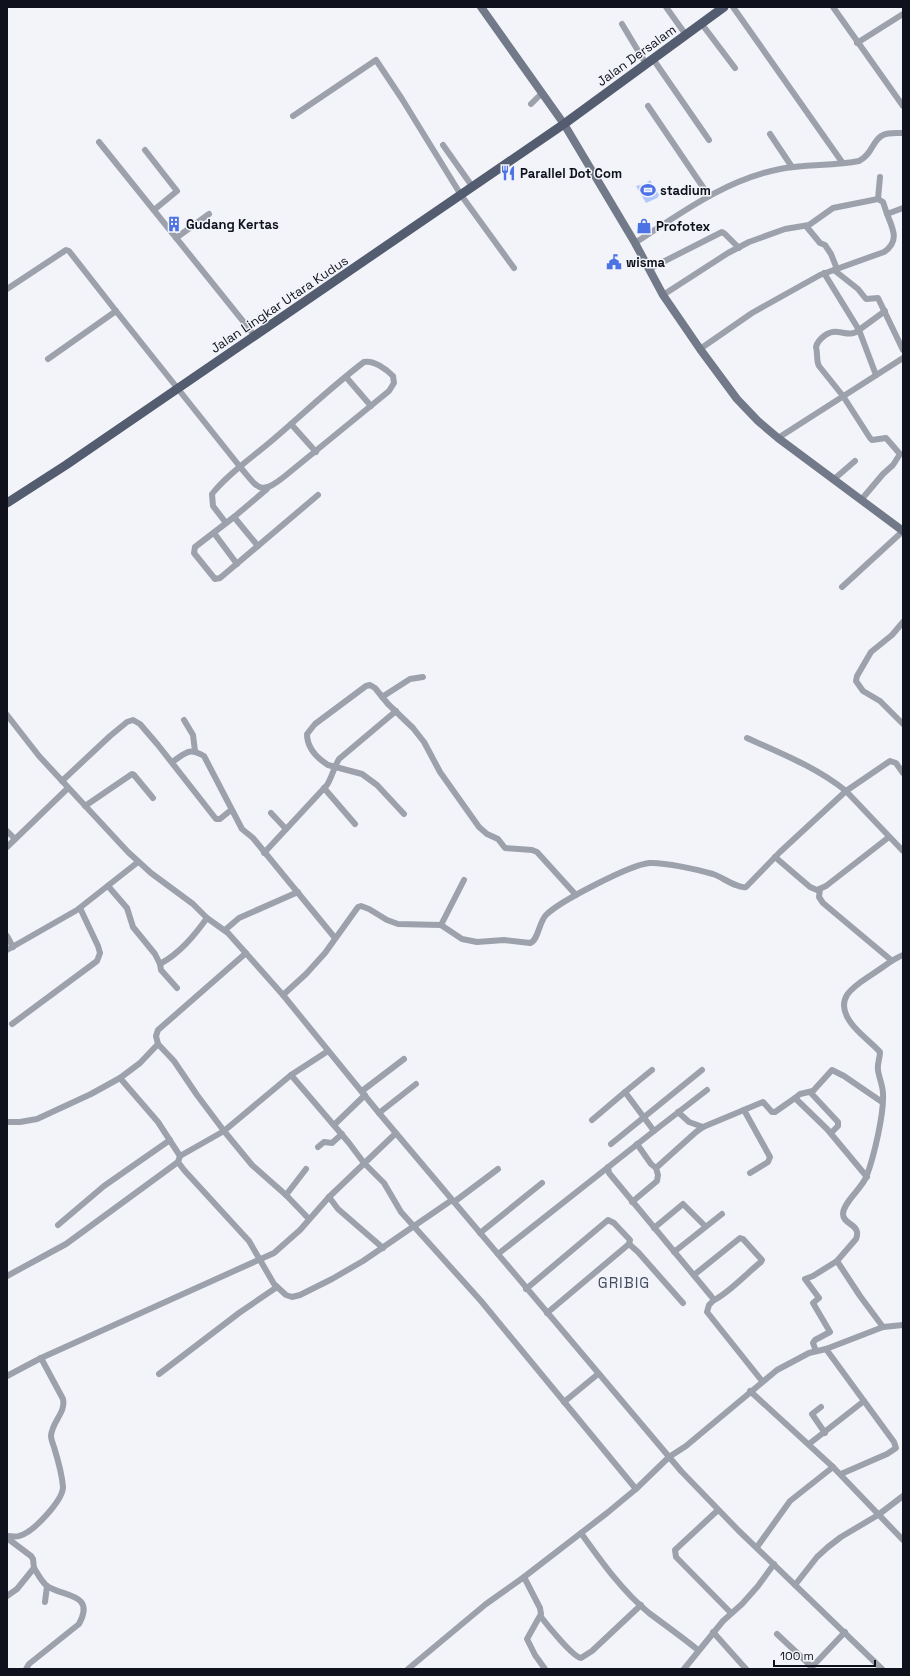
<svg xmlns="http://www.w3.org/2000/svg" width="910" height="1676" font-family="'Space Grotesk',sans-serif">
  <rect width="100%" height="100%" fill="#f2f4fa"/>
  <!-- green -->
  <path fill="#b2c7fb" d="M650 180 659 195 657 198 646 203 636 186 645 184Z"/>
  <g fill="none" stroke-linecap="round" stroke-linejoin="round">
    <!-- minor -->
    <g stroke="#9ca1ac" stroke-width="6">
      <path d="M666 7 686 35"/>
      <path d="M733 7 842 162"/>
      <path d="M833 7 903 106"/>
      <path d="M701 23 735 68"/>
      <path d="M622 24 646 64"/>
      <path d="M857 43 903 14"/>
      <path d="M653 59 709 140"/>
      <path d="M531 104 542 93"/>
      <path d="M648 106 709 196"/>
      <path d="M293 116 376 60 402 99 461 195 514 268"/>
      <path d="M770 134 792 167"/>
      <path d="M99 142 255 336"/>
      <path d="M443 145 472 186"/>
      <path d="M145 150 177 191 154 210"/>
      <path d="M878 199 880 177"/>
      <path d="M806 226 820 243 825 245 831 254 837 269"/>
      <path d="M176 238 209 214"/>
      <path d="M635 243C681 213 725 180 780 169 805 164 834 166 859 161 873 154 872 140 883 135 889 132 897 133 903 133"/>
      <path d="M649 269 722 232 725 234 739 248"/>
      <path d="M834 270 858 289 866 299 878 298 903 350"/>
      <path d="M824 273 859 330C852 336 846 333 838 332 829 330 818 339 816 347 818 354 816 360 819 366L843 396 870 438 872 440 886 438 900 454 893 465 883 474 861 500"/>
      <path d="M7 289 66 250 69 251 116 311"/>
      <path d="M663 295 728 253 749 242 785 229 809 225 833 208 878 199 883 202 887 214 903 208"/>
      <path d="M700 349 752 313 820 275 884 252C900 241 893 229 887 214"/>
      <path d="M48 359 116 311 241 468C259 489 260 496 285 476L389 391 394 383 393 376C386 369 374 360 364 362 331 387 301 416 269 443 250 459 228 474 212 494L213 506 226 523"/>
      <path d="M876 375 859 330 885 311"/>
      <path d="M346 377 371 406"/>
      <path d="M291 424 316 452"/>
      <path d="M778 438 903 358"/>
      <path d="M833 480 855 461"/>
      <path d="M267 489 234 517 195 547 194 553 215 579 220 578 318 495"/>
      <path d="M234 517 258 546"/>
      <path d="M214 533 237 564"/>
      <path d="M842 587 903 531"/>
      <path d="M903 622 892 635 871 652 857 676 856 681 863 691 880 701 903 724"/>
      <path d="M382 697 410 679 423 677"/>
      <path d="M7 715 39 756 128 852 151 873 193 904 207 918 228 933 283 995 379 1113 681 1471 738 1530 882 1669"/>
      <path d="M184 720 193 735 195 751"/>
      <path d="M747 738C782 754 816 767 846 791L890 761 896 763 903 773"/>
      <path d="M172 762C186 753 188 747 204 756L242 829 253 838 335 938"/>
      <path d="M62 781 110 736 127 722 133 720 140 724 158 745 216 819H220L231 810"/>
      <path d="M324 788 355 824"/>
      <path d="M85 806 132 774 134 775 153 798"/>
      <path d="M271 813 286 829"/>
      <path d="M404 814 377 785 362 774 328 765C317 758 307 748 307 734L315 724 366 686 370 685 375 688 388 704 413 728 424 742 440 772 479 827 487 834 498 839 505 848 532 850 537 852 576 895"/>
      <path d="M7 831 15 839"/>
      <path d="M7 847 68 788"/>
      <path d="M264 853 327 785C332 777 334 767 339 759L396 711"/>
      <path d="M775 857 810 887 817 890 826 886 889 837"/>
      <path d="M108 886 127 908 133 927 155 954 160 964C180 953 194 936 207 918"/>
      <path d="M820 889 819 897 823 903 891 960"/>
      <path d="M441 925 464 880"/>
      <path d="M225 930 239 918 298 892"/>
      <path d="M7 936 13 947"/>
      <path d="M7 950 77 910 138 862"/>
      <path d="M246 953 158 1030 156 1036 158 1044 174 1061 197 1095 224 1131 252 1165 286 1195 309 1219"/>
      <path d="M160 964 161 970 177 988"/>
      <path d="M283 995 306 974 325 953 358 907 361 906 369 909 387 920 398 924 441 925 462 939 477 942 504 940 530 943C538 941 539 922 546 915 560 901 630 865 649 863 664 862 699 870 713 874 722 877 738 889 746 887L780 852 846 791 903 851"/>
      <path d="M12 1024 97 961 100 953 98 946 80 908"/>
      <path d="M328 1051 291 1075 224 1131 180 1156 178 1162 184 1170 249 1241 274 1284 286 1295 292 1297 300 1295 332 1279 363 1261 452 1200"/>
      <path d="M291 1075 349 1143 364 1163 384 1183 401 1212 481 1301 636 1489"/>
      <path d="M120 1078 158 1122 180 1156"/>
      <path d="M362 1091 404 1059"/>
      <path d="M810 1092 838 1122V1126L831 1133"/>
      <path d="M795 1098 800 1094 813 1091 832 1070 844 1076 882 1102"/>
      <path d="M744 1110 770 1157 768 1162 750 1173"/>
      <path d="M678 1112 689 1122 703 1127"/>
      <path d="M379 1113 416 1084"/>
      <path d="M592 1120 625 1092"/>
      <path d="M7 1122H20L37 1119 91 1094 120 1078 140 1063 158 1044"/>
      <path d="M334 1125 365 1095"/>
      <path d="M654 1131 707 1090"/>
      <path d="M611 1144 702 1070"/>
      <path d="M637 1144 651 1164 656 1168 696 1132 703 1127 763 1102 772 1112H775L795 1098 827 1129 867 1177"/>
      <path d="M318 1147 324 1142 332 1143 342 1134"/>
      <path d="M608 1167 609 1173 711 1296 714 1300 709 1305 707 1312 762 1381"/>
      <path d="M286 1195 306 1169"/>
      <path d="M329 1197 338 1209 383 1248"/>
      <path d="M454 1202 498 1169"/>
      <path d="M632 1202 657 1181 658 1175 656 1168"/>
      <path d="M58 1225 104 1186 170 1140"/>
      <path d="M654 1228 683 1204 705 1226"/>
      <path d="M480 1233 542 1183"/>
      <path d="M629 1244 638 1252 683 1303"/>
      <path d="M674 1252 722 1214"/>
      <path d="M498 1254 654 1131 625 1092 652 1070"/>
      <path d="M694 1275 740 1238 743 1239 762 1260 761 1262C748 1272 728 1294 714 1300"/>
      <path d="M7 1276 66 1244 178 1162"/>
      <path d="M526 1289 608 1220 614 1223 630 1240 629 1244 547 1313"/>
      <path d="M883 1327 860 1296 837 1261 856 1239C862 1224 843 1225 843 1214 843 1202 863 1188 867 1175 874 1156 884 1114 883 1094 883 1086 879 1078 878 1070 877 1064 880 1058 880 1052 871 1042 859 1034 851 1023 831 996 858 984 877 971 886 965 893 959 903 955"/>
      <path d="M826 1349 894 1442 896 1448 887 1454 841 1474"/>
      <path d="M816 1351 813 1343 815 1340 830 1332 813 1303 819 1298 805 1279 813 1276 837 1261"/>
      <path d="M159 1374 239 1313 277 1287"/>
      <path d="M7 1376 41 1358 274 1253 300 1230 329 1197 396 1133"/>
      <path d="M750 1391 833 1467 903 1540"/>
      <path d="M564 1402 598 1374"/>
      <path d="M821 1407 812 1414 825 1433"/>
      <path d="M809 1444 864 1401"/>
      <path d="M718 1510 675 1550 676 1557 731 1613"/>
      <path d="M581 1533C601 1561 622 1591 649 1613 665 1625 682 1637 698 1650"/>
      <path d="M7 1536C11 1536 16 1537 19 1536 33 1533 63 1500 63 1487 62 1474 58 1460 54 1447 53 1444 51 1439 51 1436 52 1421 66 1413 63 1399L41 1358"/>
      <path d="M7 1538 31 1556 33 1559 34 1568 17 1589 7 1596"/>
      <path d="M757 1547 790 1501 833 1467"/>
      <path d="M524 1577 540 1608 541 1614 527 1639 535 1655 545 1669"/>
      <path d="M795 1585 817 1557 828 1547 841 1537 878 1515 903 1496"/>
      <path d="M45 1602 47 1586"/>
      <path d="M541 1617C548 1626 573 1657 581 1658L592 1651 641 1605"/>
      <path d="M713 1632 746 1669"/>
      <path d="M777 1634 812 1667"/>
      <path d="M26 1669 29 1664 79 1624C96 1593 63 1597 47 1586 41 1581 38 1574 34 1568"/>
      <path d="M408 1669 486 1604 524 1577 607 1513 636 1489 669 1457 686 1446 777 1370 809 1353 826 1349 883 1327 903 1325"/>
      <path d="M684 1669 723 1621 742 1604 758 1586 774 1564"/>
      <path d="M810 1669 845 1632"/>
    </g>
    <!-- secondary -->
    <path stroke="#727989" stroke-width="8" d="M481 7 564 124 635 243 663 295 700 349 737 399 758 421 778 438 903 531"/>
    <!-- primary -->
    <path stroke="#545c70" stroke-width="9" d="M7 503 66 465 564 124 724 7"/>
  </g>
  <!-- icons -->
  <defs>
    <g id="restaurant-bare" transform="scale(1.2)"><path d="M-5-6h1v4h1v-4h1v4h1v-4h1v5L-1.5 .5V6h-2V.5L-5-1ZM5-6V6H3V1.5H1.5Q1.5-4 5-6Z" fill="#4d72e5" stroke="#f2f4fa" stroke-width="2.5" paint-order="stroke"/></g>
    <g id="stadium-bare" transform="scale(1.2)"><path d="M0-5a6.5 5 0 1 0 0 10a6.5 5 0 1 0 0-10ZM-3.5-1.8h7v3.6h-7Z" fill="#4d72e5" stroke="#f2f4fa" stroke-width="2.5" paint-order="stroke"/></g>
    <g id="building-bare" transform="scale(1.2)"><path d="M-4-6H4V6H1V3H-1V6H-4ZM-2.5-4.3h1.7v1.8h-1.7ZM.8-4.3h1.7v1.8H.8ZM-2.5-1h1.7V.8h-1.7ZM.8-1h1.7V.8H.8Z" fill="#4d72e5" stroke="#f2f4fa" stroke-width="2.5" paint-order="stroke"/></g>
    <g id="shop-bare" transform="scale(1.2)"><path d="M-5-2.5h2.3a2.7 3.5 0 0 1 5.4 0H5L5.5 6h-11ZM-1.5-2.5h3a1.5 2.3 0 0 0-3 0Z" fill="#4d72e5" stroke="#f2f4fa" stroke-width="2.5" paint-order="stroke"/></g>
    <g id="civic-bare" transform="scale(1.2)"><path d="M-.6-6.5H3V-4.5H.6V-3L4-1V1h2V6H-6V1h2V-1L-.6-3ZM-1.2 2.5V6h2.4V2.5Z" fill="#4d72e5" stroke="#f2f4fa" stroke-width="2.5" paint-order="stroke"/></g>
  </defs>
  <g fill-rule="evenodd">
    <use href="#restaurant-bare" x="508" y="173"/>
    <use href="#stadium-bare" x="648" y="190"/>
    <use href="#building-bare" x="174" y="224"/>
    <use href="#shop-bare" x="644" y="226"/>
    <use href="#civic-bare" x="614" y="262"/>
  </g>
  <g text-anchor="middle" stroke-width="3" stroke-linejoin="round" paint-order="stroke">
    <!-- street labels -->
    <g font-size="13" fill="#0f121c" stroke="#f2f4fa">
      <text transform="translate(636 55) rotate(-36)" y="5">Jalan Dersalam</text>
      <text transform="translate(279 304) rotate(-34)" y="5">Jalan Lingkar Utara Kudus</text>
    </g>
    <!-- poi labels -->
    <g font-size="13" font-weight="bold" fill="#0f121c" stroke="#f2f4fa" text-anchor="start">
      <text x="520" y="178">Parallel Dot Com</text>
      <text x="660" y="195">stadium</text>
      <text x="186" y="229">Gudang Kertas</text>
      <text x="656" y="231">Profotex</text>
      <text x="626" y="267">wisma</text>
    </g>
    <!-- quarter labels -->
    <g font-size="15" letter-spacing="1" fill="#444d63" stroke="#f2f4fa">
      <text x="624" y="1288">GRIBIG</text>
    </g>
  </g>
  <!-- border -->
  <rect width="910" height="1676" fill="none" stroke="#0f121c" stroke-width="16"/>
  <!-- scale -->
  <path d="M774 1660v6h101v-6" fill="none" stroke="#0f121c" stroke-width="2"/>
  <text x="780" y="1660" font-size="12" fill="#0f121c" stroke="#f2f4fa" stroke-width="3" paint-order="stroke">100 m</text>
</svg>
